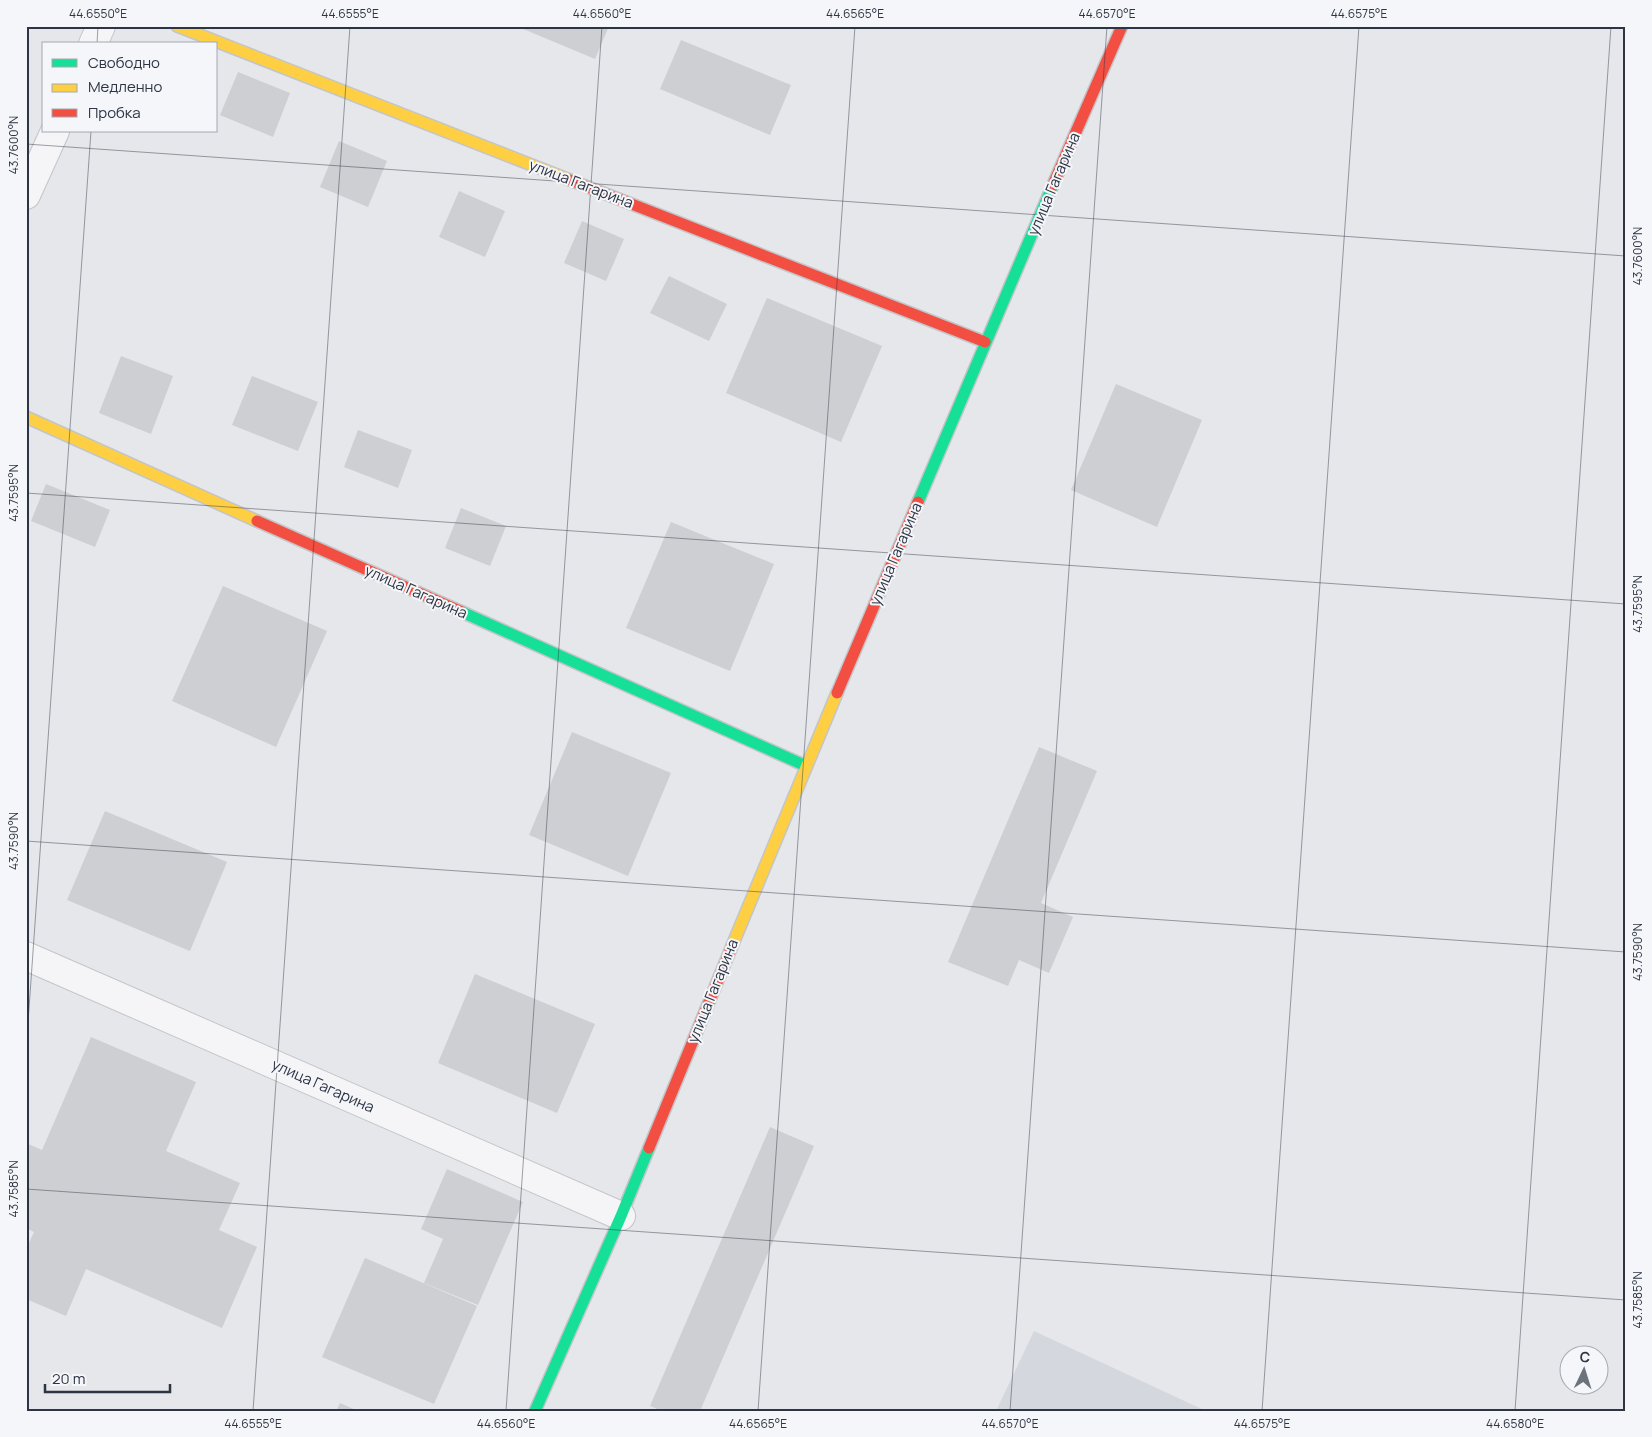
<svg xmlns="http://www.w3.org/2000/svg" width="1652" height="1437" font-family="Manrope,sans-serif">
  <rect width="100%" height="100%" fill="#e5e7ea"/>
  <!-- built -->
  <path fill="#d4d7dd" d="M1034 1331 1206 1411H996Z"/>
  <!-- building -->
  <g fill="#cecfd2">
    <path d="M516 26H609L595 59Z"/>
    <path d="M681 40 791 85 770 135 660 89Z"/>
    <path d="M238 72 290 93 273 137 220 115Z"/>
    <path d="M339 141 387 161 368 207 320 187Z"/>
    <path d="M459 191 505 211 485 257 439 237Z"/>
    <path d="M582 221 624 239 606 281 564 263Z"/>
    <path d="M669 276 727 304 709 341 650 313Z"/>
    <path d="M767 298 882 346 841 442 726 393Z"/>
    <path d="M121 356 173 376 151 434 99 413Z"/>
    <path d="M252 376 318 402 298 451 232 425Z"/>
    <path d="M1116 384 1202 420 1157 527 1071 490Z"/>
    <path d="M358 430 412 450 398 488 344 467Z"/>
    <path d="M46 484 110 510 95 547 31 521Z"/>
    <path d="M461 508 506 526 490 566 445 548Z"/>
    <path d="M671 522 774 564 730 671 626 628Z"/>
    <path d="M223 586 327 631 276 747 172 701Z"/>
    <path d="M572 732 671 773 628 876 529 835Z"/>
    <path d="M1039 747 1097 771 1041 903 1073 917 1049 973 1019 960 1008 986 948 962Z"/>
    <path d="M105 811 227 862 190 951 67 900Z"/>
    <path d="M475 974 595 1024 557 1113 438 1063Z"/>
    <path d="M91 1037 196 1082 166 1151 240 1183 219 1230 257 1247 222 1328 86 1269 66 1316 26 1299V1249L34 1232 26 1228V1143L42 1150Z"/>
    <path d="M770 1127 814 1146 700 1411H662L650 1406Z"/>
    <path d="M447 1169 523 1202 478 1305 424 1283 443 1239 421 1229Z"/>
    <path d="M365 1258 477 1306 434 1404 322 1357Z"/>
    <path d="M340 1403 358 1411H336Z"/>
  </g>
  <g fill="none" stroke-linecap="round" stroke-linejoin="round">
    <!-- street casing -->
    <g stroke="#c3c5c8" stroke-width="30">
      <g id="street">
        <path d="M93 44 101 26"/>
        <path d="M26 195 55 131"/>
        <path d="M26 956 621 1216"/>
      </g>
    </g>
    <!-- fast casing -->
    <g stroke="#c3c5c8" stroke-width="14">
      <g id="fast">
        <path d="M918 502 1052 187"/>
        <path d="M462 612 806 766"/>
        <path d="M535 1411 621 1216 649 1148"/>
      </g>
    </g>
    <!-- slow casing -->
    <g stroke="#c3c5c8" stroke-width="14">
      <g id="slow">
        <path d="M177 26 570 180"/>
        <path d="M26 417 257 521"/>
        <path d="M732 946 837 693"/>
      </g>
    </g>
    <!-- jam casing -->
    <g stroke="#c3c5c8" stroke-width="14">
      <g id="jam">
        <path d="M570 180 985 342"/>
        <path d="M1052 187 1122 26"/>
        <path d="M257 521 462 612"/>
        <path d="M837 693 918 502"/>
        <path d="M649 1148 732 946"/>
      </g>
    </g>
    <!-- street -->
    <use href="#street" stroke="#f5f5f7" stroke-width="28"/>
    <!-- fast -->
    <use href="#fast" stroke="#16e098" stroke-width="11"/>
    <!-- slow -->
    <use href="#slow" stroke="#ffcf43" stroke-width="11"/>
    <!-- jam -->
    <use href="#jam" stroke="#f24e42" stroke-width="11"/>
  </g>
  <!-- ticks -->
  <path fill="none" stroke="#2d3443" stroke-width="1" stroke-opacity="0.45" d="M97 44 98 26M26 144 1626 256M26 493 1626 604M26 841 1626 952M26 1051 91 131M26 1189 1626 1300M253 1411 350 26M506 1411 602 26M758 1411 855 26M1010 1411 1107 26M1262 1411 1359 26M1515 1411 1611 26"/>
  <g text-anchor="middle" stroke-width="4" stroke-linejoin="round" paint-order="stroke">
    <!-- street labels -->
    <g font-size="15" fill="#2d3443" stroke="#f4f6f9">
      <text transform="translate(581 184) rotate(21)" y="5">улица Гагарина</text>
      <text transform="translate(1054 184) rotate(-67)" y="5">улица Гагарина</text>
      <text transform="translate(896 554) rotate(-67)" y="5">улица Гагарина</text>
      <text transform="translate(416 592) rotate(24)" y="5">улица Гагарина</text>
      <text transform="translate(713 991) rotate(-68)" y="5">улица Гагарина</text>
      <text transform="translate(323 1086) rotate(24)" y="5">улица Гагарина</text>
    </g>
  </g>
  <!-- border -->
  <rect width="1652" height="1437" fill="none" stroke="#f4f6f9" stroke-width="55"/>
  <!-- legend -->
  <rect x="42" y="42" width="175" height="90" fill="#f4f6f9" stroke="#a4a8b0"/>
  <rect x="52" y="59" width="25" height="8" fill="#16e098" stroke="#a4a8b0"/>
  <text x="88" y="68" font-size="15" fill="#2d3443">Свободно</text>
  <rect x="52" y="84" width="25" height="8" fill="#ffcf43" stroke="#a4a8b0"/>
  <text x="88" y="92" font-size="15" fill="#2d3443">Медленно</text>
  <rect x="52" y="109" width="25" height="8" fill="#f24e42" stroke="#a4a8b0"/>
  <text x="88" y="118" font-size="15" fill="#2d3443">Пробка</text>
  <!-- north arrow -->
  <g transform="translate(1584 1370) rotate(4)"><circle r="24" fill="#f4f6f9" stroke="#a4a8b0"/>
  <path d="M0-4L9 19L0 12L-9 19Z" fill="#6d737d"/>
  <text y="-8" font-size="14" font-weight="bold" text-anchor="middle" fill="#2d3443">С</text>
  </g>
  <!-- scale -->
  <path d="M45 1384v8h125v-8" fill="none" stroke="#2d3443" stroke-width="2.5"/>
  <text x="52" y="1384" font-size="15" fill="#2d3443" stroke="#f4f6f9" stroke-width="4" paint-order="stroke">20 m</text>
  <rect x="28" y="28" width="1596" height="1382" fill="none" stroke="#2d3443" stroke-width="2"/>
  <g font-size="12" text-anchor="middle" fill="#2d3443">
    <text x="98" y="18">44.6550°E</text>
    <text x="350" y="18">44.6555°E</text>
    <text x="602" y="18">44.6560°E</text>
    <text x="855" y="18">44.6565°E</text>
    <text x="1107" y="18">44.6570°E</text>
    <text x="1359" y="18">44.6575°E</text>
    <text transform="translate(14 145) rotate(-90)" y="4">43.7600°N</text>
    <text transform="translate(1638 256) rotate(-90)" y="4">43.7600°N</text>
    <text transform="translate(14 493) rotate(-90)" y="4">43.7595°N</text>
    <text transform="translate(1638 604) rotate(-90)" y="4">43.7595°N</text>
    <text transform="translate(14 841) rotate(-90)" y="4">43.7590°N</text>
    <text transform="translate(1638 952) rotate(-90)" y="4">43.7590°N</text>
    <text transform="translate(14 1189) rotate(-90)" y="4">43.7585°N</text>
    <text transform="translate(1638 1300) rotate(-90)" y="4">43.7585°N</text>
    <text x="253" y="1428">44.6555°E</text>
    <text x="506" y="1428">44.6560°E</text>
    <text x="758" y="1428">44.6565°E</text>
    <text x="1010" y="1428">44.6570°E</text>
    <text x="1262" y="1428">44.6575°E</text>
    <text x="1515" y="1428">44.6580°E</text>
  </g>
</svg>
